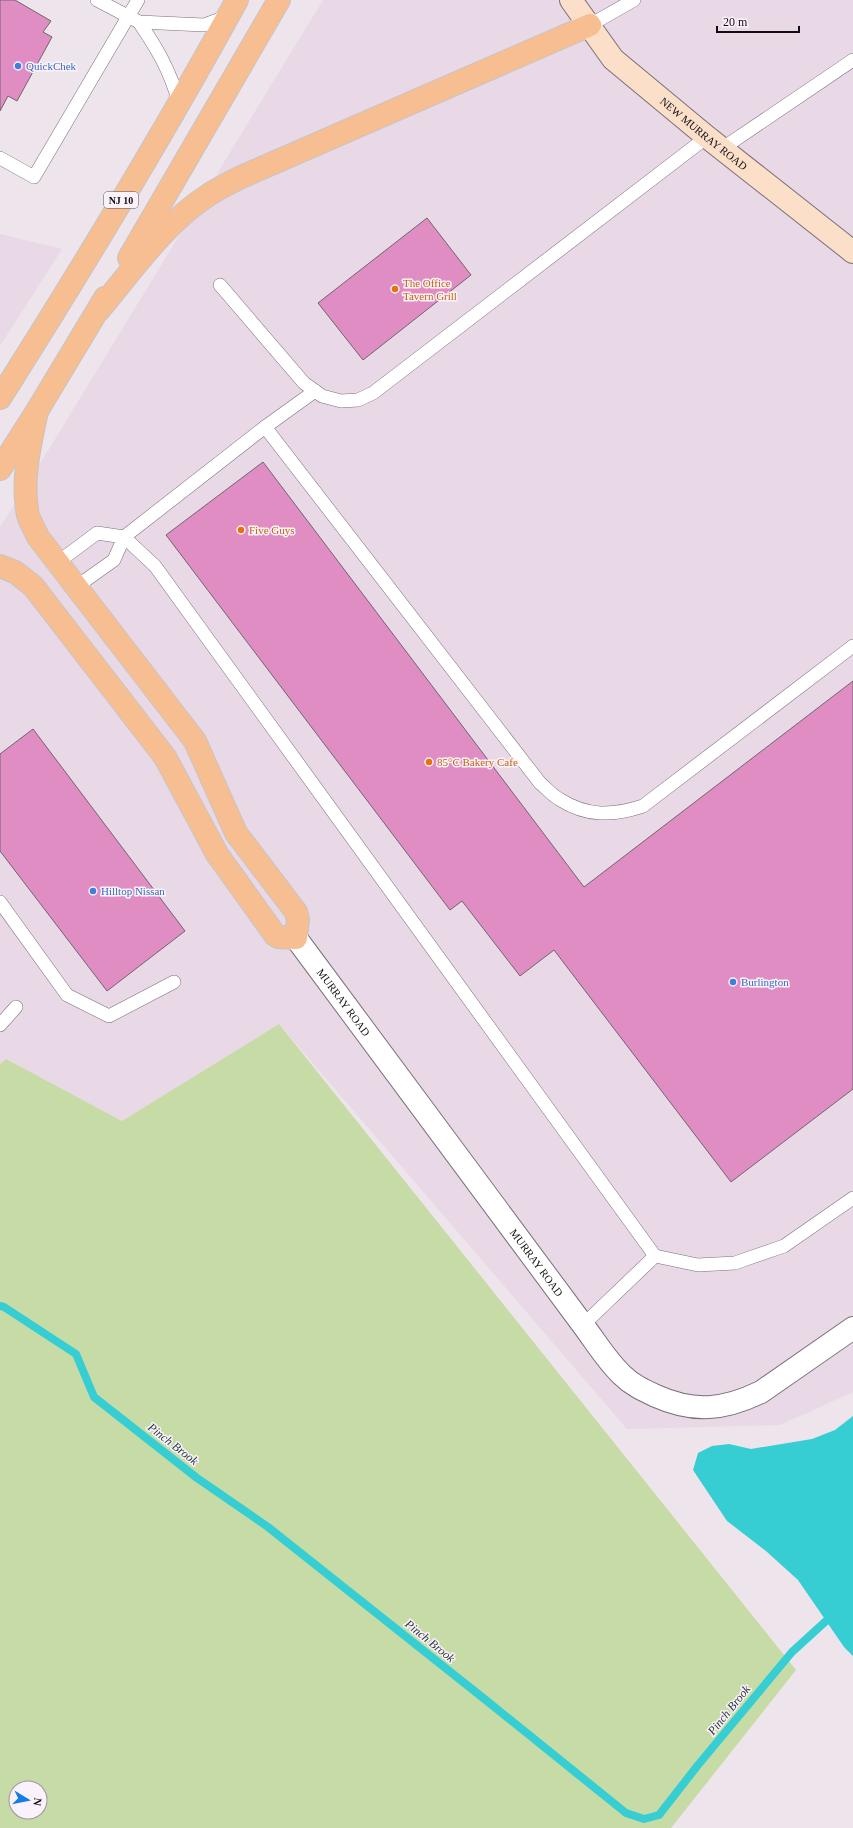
<svg xmlns="http://www.w3.org/2000/svg" width="853" height="1828" font-family="Georgia,serif">
  <rect width="100%" height="100%" fill="#ede4ec"/>
  <!-- built -->
  <g fill="#e9d9e7">
    <path d="M323 0H853V1392L780 1425 627 1429 279 1024 122 1121 6 1059 0 1064V527L49 449Z"/>
    <path d="M0 234 62 249 0 346Z"/>
  </g>
  <!-- green -->
  <path fill="#c6dba6" fill-rule="evenodd" d="M279 1024 796 1670 671 1828H0V1064L6 1059 122 1121ZM16 1788H40V1812H16Z"/>
  <!-- water -->
  <path fill="#36ced3" d="M853 1416V1656L844 1647 798 1580 766 1551 727 1521 693 1470 698 1453 712 1446 729 1444 751 1449 812 1439 835 1430Z"/>
  <g fill="none" stroke-linecap="round" stroke-linejoin="round">
    <!-- stream -->
    <path stroke="#36ced3" stroke-width="8" d="M0 1306 4 1307 76 1354 94 1397 197 1478 268 1527 487 1701 626 1813 644 1819 659 1815 698 1765 792 1652 826 1621"/>
  </g>
  <!-- building -->
  <g fill="#e08dc4" stroke="#6f656b">
    <path d="M0 0H15L51 21 43 32 52 37 17 101 8 96 0 111Z"/>
    <path d="M427 218 471 275 363 360 318 303Z"/>
    <path d="M263 462 584 887 853 681V1089L731 1182 554 950 520 976 462 901 450 910 166 535Z"/>
    <path d="M33 729 185 931 107 991 0 851V754Z"/>
  </g>
  <g fill="none" stroke-linecap="round" stroke-linejoin="round">
    <!-- lane casing -->
    <g stroke="#787077" stroke-width="14">
      <g id="lane">
        <path d="M97 0 139 22 204 25 228 16"/>
        <path d="M139 22C158 50 169 69 179 102"/>
        <path d="M590 25 634 0"/>
        <path d="M723 148 853 60"/>
        <path d="M0 158 34 177 138 0"/>
        <path d="M220 285 304 383 322 396 341 401 358 400 373 393 707 137"/>
        <path d="M265 427 315 391"/>
        <path d="M57 563 97 533 124 537 114 560 76 587"/>
        <path d="M0 902 67 995 109 1016 174 982"/>
        <path d="M0 1025 16 1007"/>
        <path d="M655 1256 155 566 124 537 265 427 540 783C546 788 552 795 559 799 587 817 613 816 643 806L853 646"/>
        <path d="M583 1325 655 1256 698 1265 735 1263 784 1246 853 1198"/>
      </g>
    </g>
    <!-- street casing -->
    <g stroke="#787077" stroke-width="24">
      <g id="street">
        <path id="s1" d="M296 938 583 1325C595 1341 607 1361 622 1375 632 1385 643 1390 656 1396 694 1413 724 1410 761 1392L853 1328"/>
      </g>
    </g>
    <!-- secondary casing -->
    <g stroke="#787077" stroke-width="24">
      <g id="secondary">
        <path id="s2" d="M571 0 613 59 707 137 853 252"/>
      </g>
    </g>
    <!-- primary casing -->
    <g stroke="#c6c5c6" stroke-width="24">
      <g id="primary">
        <path d="M129 258 279 0"/>
        <path d="M99 310C131 272 165 223 207 196 217 189 228 184 239 178L590 25"/>
        <path d="M0 398C83 267 163 135 237 0"/>
        <path d="M0 469 37 411 105 298"/>
        <path d="M0 566 15 572 33 586 165 757 217 854 275 935 278 937 296 938 298 920 296 912 236 833 195 741 38 537C35 530 30 522 28 515 21 480 30 445 37 411"/>
      </g>
    </g>
    <!-- lane -->
    <use href="#lane" stroke="#fff" stroke-width="13"/>
    <!-- street -->
    <use href="#street" stroke="#fff" stroke-width="22"/>
    <!-- secondary -->
    <use href="#secondary" stroke="#fbdfc9" stroke-width="22"/>
    <!-- primary -->
    <use href="#primary" stroke="#f7be92" stroke-width="22"/>
  </g>
  <!-- markers -->
  <g fill="#3f7fe0" stroke="#fbf1fa" stroke-width="1.5">
    <circle cx="18" cy="66" r="4"/>
    <circle cx="93" cy="891" r="4"/>
    <circle cx="733" cy="982" r="4"/>
  </g>
  <g fill="#e8710a" stroke="#fbf1fa" stroke-width="1.5">
    <circle cx="395" cy="289" r="4"/>
    <circle cx="241" cy="530" r="4"/>
    <circle cx="429" cy="762" r="4"/>
  </g>
  <g text-anchor="middle" stroke-width="3" stroke-linejoin="round" paint-order="stroke">
    <!-- shield labels -->
    <rect fill="#fbf1fa" stroke="#565156" stroke-width="1" x="104" y="192" width="34" height="16" rx="3"/>
    <g font-size="10" font-weight="bold" fill="#100d10">
      <text x="121" y="204">NJ 10</text>
    </g>
    <!-- shop labels -->
    <g font-size="11" fill="#366cbe" stroke="#fbf1fa" text-anchor="start">
      <text x="26" y="70">QuickChek</text>
      <text x="101" y="895">Hilltop Nissan</text>
      <text x="741" y="986">Burlington</text>
    </g>
    <!-- street labels -->
    <g font-size="11" fill="#100d10" stroke="#fbf1fa">
      <text dy="4" stroke="none"><textPath href="#s2" startOffset="190">NEW MURRAY ROAD</textPath></text>
      <text dy="4" stroke="none"><textPath href="#s1" startOffset="80">MURRAY ROAD</textPath></text>
      <text dy="4" stroke="none"><textPath href="#s1" startOffset="404">MURRAY ROAD</textPath></text>
    </g>
    <!-- food labels -->
    <g font-size="11" fill="#c56008" stroke="#fbf1fa" text-anchor="start">
      <text x="403" y="287">The Office<tspan x="403" dy="13">Tavern Grill</tspan></text>
      <text x="249" y="534">Five Guys</text>
      <text x="437" y="766">85°C Bakery Cafe</text>
    </g>
    <!-- water labels -->
    <g font-size="12" font-style="italic" fill="#1d3536" stroke="#fbf1fa">
      <text transform="translate(173 1444) rotate(38)" y="4">Pinch Brook</text>
      <text transform="translate(430 1641) rotate(39)" y="4">Pinch Brook</text>
      <text transform="translate(729 1710) rotate(-51)" y="4">Pinch Brook</text>
    </g>
  </g>
  <!-- north arrow -->
  <g transform="translate(28 1800) rotate(100)"><circle r="19" fill="#fbf1fa" stroke="#9d969c"/>
  <path d="M0-3L7 15L0 10L-7 15Z" fill="#137ee6"/>
  <text y="-6" font-size="11" font-weight="bold" text-anchor="middle" fill="#100d10">N</text>
  </g>
  <!-- scale -->
  <path d="M717 26v6h82v-6" fill="none" stroke="#100d10" stroke-width="2"/>
  <text x="723" y="26" font-size="12" fill="#100d10" stroke="#fbf1fa" stroke-width="3" paint-order="stroke">20 m</text>
</svg>
